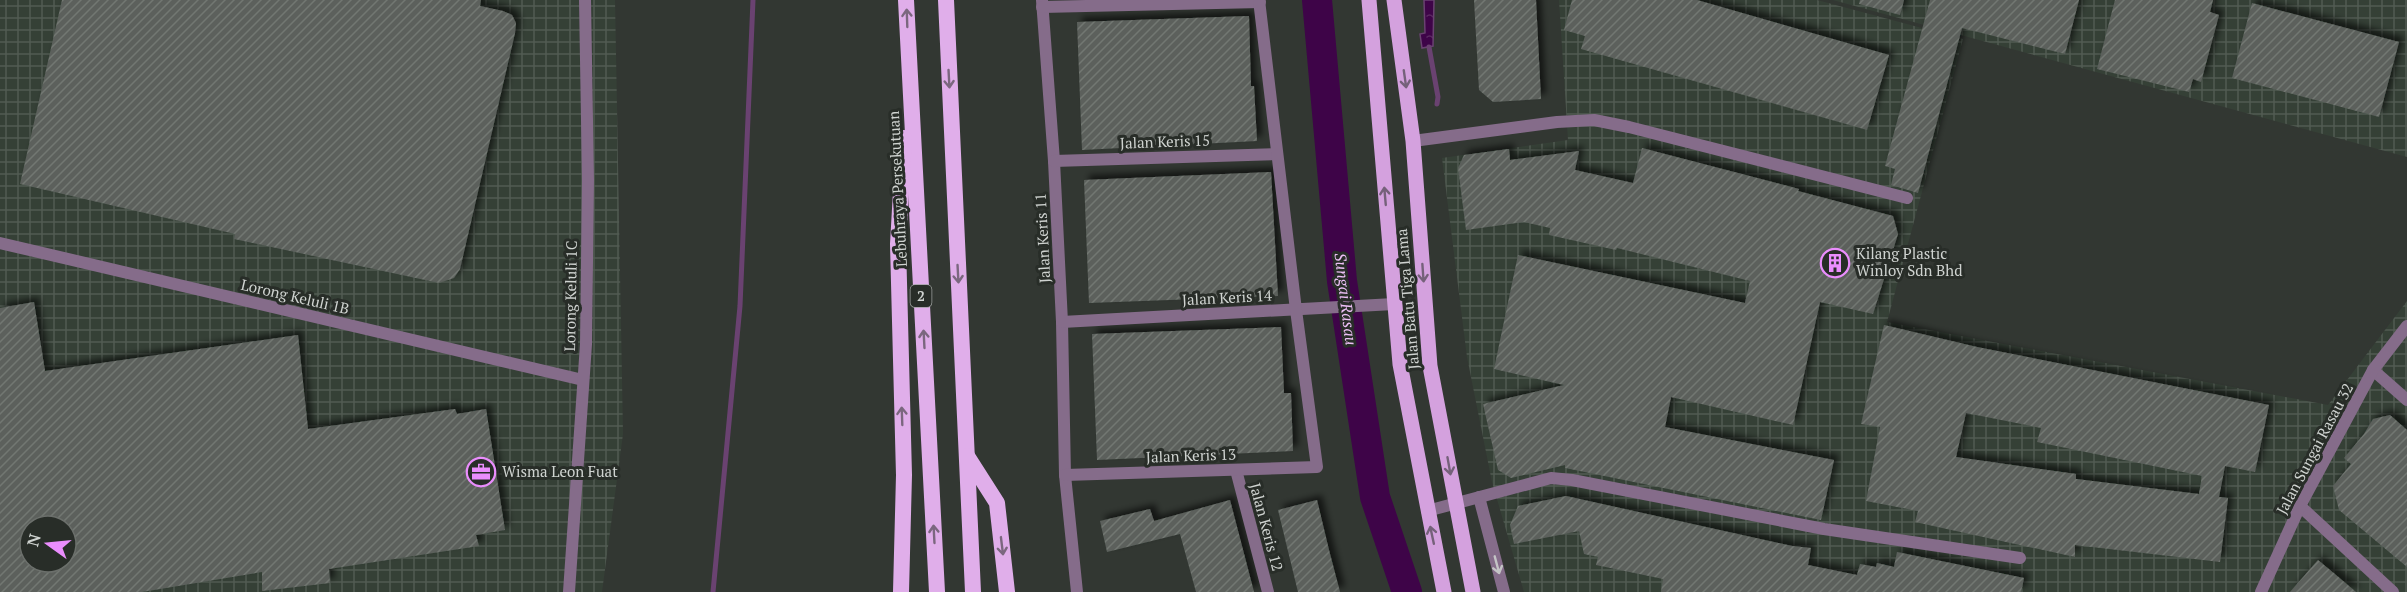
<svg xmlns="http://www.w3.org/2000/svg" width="2407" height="592" font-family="'PT Serif',serif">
  <defs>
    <pattern id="industrial-grid" width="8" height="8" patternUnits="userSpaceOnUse" patternTransform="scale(1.5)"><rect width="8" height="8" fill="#354036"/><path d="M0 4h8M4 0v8" fill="none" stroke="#515b52"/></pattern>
    <pattern id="water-ripples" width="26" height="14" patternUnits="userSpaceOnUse" patternTransform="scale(1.5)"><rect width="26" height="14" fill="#3e0448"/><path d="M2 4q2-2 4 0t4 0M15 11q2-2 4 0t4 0" fill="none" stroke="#592861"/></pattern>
    <pattern id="building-hatch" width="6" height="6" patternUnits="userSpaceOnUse" patternTransform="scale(1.5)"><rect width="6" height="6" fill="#5b615c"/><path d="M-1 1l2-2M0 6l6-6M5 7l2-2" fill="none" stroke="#727772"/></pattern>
    <filter id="shadow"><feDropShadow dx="5" dy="-5" stdDeviation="3" flood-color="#0009"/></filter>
  </defs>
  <rect width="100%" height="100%" fill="#323732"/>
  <!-- industrial -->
  <g fill="url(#industrial-grid)" fill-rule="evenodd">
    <path d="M0 0H615L623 434 602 592H0ZM30 526H66V562H30Z"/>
    <path d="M1559 0H1817L1963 39 1887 322 2328 405 2407 301V592H1524L1492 482 1467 357 1442 158 1568 140Z"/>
    <path d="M1833 0H2407V157Z"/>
  </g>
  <!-- water -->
  <path fill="url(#water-ripples)" stroke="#6a4271" stroke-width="1.5" d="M1424 0H1434L1433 46 1422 48 1420 34 1425 33Z"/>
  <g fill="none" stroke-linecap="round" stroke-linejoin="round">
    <!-- stream -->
    <g stroke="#6a4271" stroke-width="5">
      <path d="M1429 47 1438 97 1437 104"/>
      <path d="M713 592 740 306 753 0"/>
    </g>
    <!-- river -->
    <path stroke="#3e0448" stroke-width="30" d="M1317 0 1342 281 1375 497 1407 592"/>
  </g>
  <!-- building -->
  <g fill="url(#building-hatch)" fill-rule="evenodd" filter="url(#shadow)">
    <path d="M62 0H481L480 6 503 11 512 15 516 23 515 33 460 269 454 278 439 283 234 239 235 234 20 184Z"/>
    <path d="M1474 0H1536L1541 99 1493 102 1479 90Z"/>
    <path d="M1572 0H1697L1889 55 1867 130 1581 49 1585 36 1564 30Z"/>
    <path d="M1860 0H1904L1900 15 1859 4Z"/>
    <path d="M1930 0H2079L2065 54 1962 28 1918 193 1891 185 1895 169 1885 166Z"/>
    <path d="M2115 0H2213L2210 12 2219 15 2201 82 2193 79 2189 92 2097 69Z"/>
    <path d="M2252 3 2399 42 2379 117 2232 78Z"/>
    <path d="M1249 16 1251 86H1254L1257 141 1082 150 1077 22Z"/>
    <path d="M1642 148 1799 189 1798 191 1893 216 1898 234 1873 314 1820 302 1793 425 1671 397 1665 427 1834 460 1821 520 1565 468V465L1511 478 1498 470 1483 404 1564 385 1494 369 1518 255 1745 303 1750 281 1617 248 1616 250 1549 235 1550 228 1524 222 1466 230 1458 168 1464 155 1509 149 1510 160 1579 151 1575 170 1633 183Z"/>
    <path d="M1271 172 1278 296 1089 303 1084 180Z"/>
    <path d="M34 302 45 371 298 335 308 429 455 409 457 414 486 409 505 530 476 535 479 546 329 569 330 583 262 591V572L142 592H0V308ZM30 526H66V562H30Z"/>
    <path d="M1884 325 1977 347 2269 405 2255 472 2225 466 2219 497 2228 498 2220 562 2075 545V557L1915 522 1918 511 1866 501 1880 427 1861 424ZM1966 413 2041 428 2037 442 2202 476 2199 494 2076 479V474L1956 457Z"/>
    <path d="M1281 327 1284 393H1291L1293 451 1097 460 1092 334Z"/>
    <path d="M2390 415 2407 430V567L2339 510 2333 486 2351 464 2344 458 2364 434 2373 419Z"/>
    <path d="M1566 496 1792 546 1811 548 1808 565 1857 575 1860 564 1876 567 1877 563 1894 567 1897 552 2024 578 2021 592H1661L1663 579 1596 565 1598 557 1584 554 1579 531 1514 544 1510 525 1518 506Z"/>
    <path d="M1230 500 1254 592H1196L1180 534 1107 552 1100 521 1150 509 1154 521Z"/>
    <path d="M1317 500 1329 550 1340 592H1298L1286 543 1278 510Z"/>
    <path d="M2318 560 2336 575 2356 592H2290Z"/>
  </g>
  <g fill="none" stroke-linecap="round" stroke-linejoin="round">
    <!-- minor -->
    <g stroke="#856c8a" stroke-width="12">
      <path d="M1042 0 1054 161 1062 322 1065 475 1077 592"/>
      <path d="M1042 7 1260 2"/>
      <path d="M1413 141 1557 122 1594 120 1629 127 1907 198"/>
      <path d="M1054 161 1277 154"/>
      <path d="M0 243 583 380"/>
      <path d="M1062 322 1394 304"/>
      <path d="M2373 370 2407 400"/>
      <path d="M1236 470 1268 592"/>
      <path d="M1065 475 1317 467 1296 310 1259 0"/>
      <path d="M1479 497 1504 592"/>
      <path d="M2300 506 2393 592"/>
      <path d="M1427 511 1551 478 1572 480 1824 529 2020 558"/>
      <path d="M569 592 586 344 588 180 585 0"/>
      <path d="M2261 592 2300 506 2373 370 2407 326"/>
    </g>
    <!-- primary -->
    <g stroke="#d4a1de" stroke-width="15">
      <path d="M1369 0 1400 364 1444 592"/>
      <path d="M1394 0 1413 141 1430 366 1473 592"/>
    </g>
    <!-- trunk -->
    <g stroke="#e0aeea" stroke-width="16">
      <path d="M906 0 937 592"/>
      <path d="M946 0 973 592"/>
      <path d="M967 456 997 503 1007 592"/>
      <path d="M901 592 904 475 898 244 904 138"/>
    </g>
  </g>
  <!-- one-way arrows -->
  <defs><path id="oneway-shaft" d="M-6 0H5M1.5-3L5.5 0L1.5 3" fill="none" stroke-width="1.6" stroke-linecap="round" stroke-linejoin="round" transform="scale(1.5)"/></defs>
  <g stroke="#7b677f">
    <use href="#oneway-shaft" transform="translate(907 18) rotate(-92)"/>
    <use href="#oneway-shaft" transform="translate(949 79) rotate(87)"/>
    <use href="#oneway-shaft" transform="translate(958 274) rotate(87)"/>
    <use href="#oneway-shaft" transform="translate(924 339) rotate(-93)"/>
    <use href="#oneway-shaft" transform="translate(902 416) rotate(-92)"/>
    <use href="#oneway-shaft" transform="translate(934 534) rotate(-93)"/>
    <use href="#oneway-shaft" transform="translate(1002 546) rotate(83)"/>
  </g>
  <g stroke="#75617a">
    <use href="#oneway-shaft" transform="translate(1405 79) rotate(82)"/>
    <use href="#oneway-shaft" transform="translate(1385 196) rotate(-95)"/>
    <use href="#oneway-shaft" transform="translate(1423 273) rotate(86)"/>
    <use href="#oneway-shaft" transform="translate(1449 466) rotate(80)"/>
    <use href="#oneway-shaft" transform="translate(1432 535) rotate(-102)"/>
  </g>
  <use stroke="#c4c4c6" href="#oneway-shaft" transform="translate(1497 565) rotate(75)"/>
  <!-- icons -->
  <defs>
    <g id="building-ring" transform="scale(1.5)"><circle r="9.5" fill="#282d28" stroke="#ea8dfd" stroke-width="1.5"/><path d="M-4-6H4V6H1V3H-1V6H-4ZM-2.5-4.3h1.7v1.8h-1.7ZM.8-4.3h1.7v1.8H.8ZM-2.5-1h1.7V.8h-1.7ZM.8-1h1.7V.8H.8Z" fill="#ea8dfd"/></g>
    <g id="office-ring" transform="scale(1.5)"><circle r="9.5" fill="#282d28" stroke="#ea8dfd" stroke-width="1.5"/><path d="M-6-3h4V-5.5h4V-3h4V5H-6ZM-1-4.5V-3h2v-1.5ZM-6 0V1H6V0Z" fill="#ea8dfd"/></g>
  </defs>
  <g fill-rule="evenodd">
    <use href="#building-ring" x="1835" y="263"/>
    <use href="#office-ring" x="481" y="472"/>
  </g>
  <g text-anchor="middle" stroke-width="6" stroke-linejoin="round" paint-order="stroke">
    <!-- shield labels -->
    <rect fill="#282d28" stroke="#9da19e" stroke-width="1.5" x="910.5" y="285" width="21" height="22" rx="4.5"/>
    <g font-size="14" font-weight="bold" fill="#cfd3d0">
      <text x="921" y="301">2</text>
    </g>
    <!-- street labels -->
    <g font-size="15" fill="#cfd3d0" stroke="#282d28">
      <text transform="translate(1165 142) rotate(-2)" y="5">Jalan Keris 15</text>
      <text transform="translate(898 189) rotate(-93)" y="5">Lebuhraya Persekutuan</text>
      <text transform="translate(1043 238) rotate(-93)" y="5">Jalan Keris 11</text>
      <text transform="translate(571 296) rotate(-89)" y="5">Lorong Keluli 1C</text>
      <text transform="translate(295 297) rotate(13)" y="5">Lorong Keluli 1B</text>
      <text transform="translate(1227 298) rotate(-3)" y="5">Jalan Keris 14</text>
      <text transform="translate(1408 299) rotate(-95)" y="5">Jalan Batu Tiga Lama</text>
      <text transform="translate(2315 449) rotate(-62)" y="5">Jalan Sungai Rasau 32</text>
      <text transform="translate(1191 456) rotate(-2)" y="5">Jalan Keris 13</text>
      <text transform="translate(1266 527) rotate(75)" y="5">Jalan Keris 12</text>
    </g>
    <!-- poi labels -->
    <g font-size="15" fill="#cfd3d0" stroke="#282d28" text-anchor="start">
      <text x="1856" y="259">Kilang Plastic<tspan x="1856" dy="17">Winloy Sdn Bhd</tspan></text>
      <text x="502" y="477">Wisma Leon Fuat</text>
    </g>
    <!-- water labels -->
    <g font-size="16" font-style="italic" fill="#edbff6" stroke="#282d28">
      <text transform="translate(1346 299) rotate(83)" y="6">Sungai Rasau</text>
    </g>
  </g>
  <!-- north arrow -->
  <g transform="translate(48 544) rotate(285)"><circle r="28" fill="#282d28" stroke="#6b6f6b" stroke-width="1.5"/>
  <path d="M0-4.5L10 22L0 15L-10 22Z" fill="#ea8dfd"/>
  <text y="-9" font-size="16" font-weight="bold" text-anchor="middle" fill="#cfd3d0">N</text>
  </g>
</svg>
